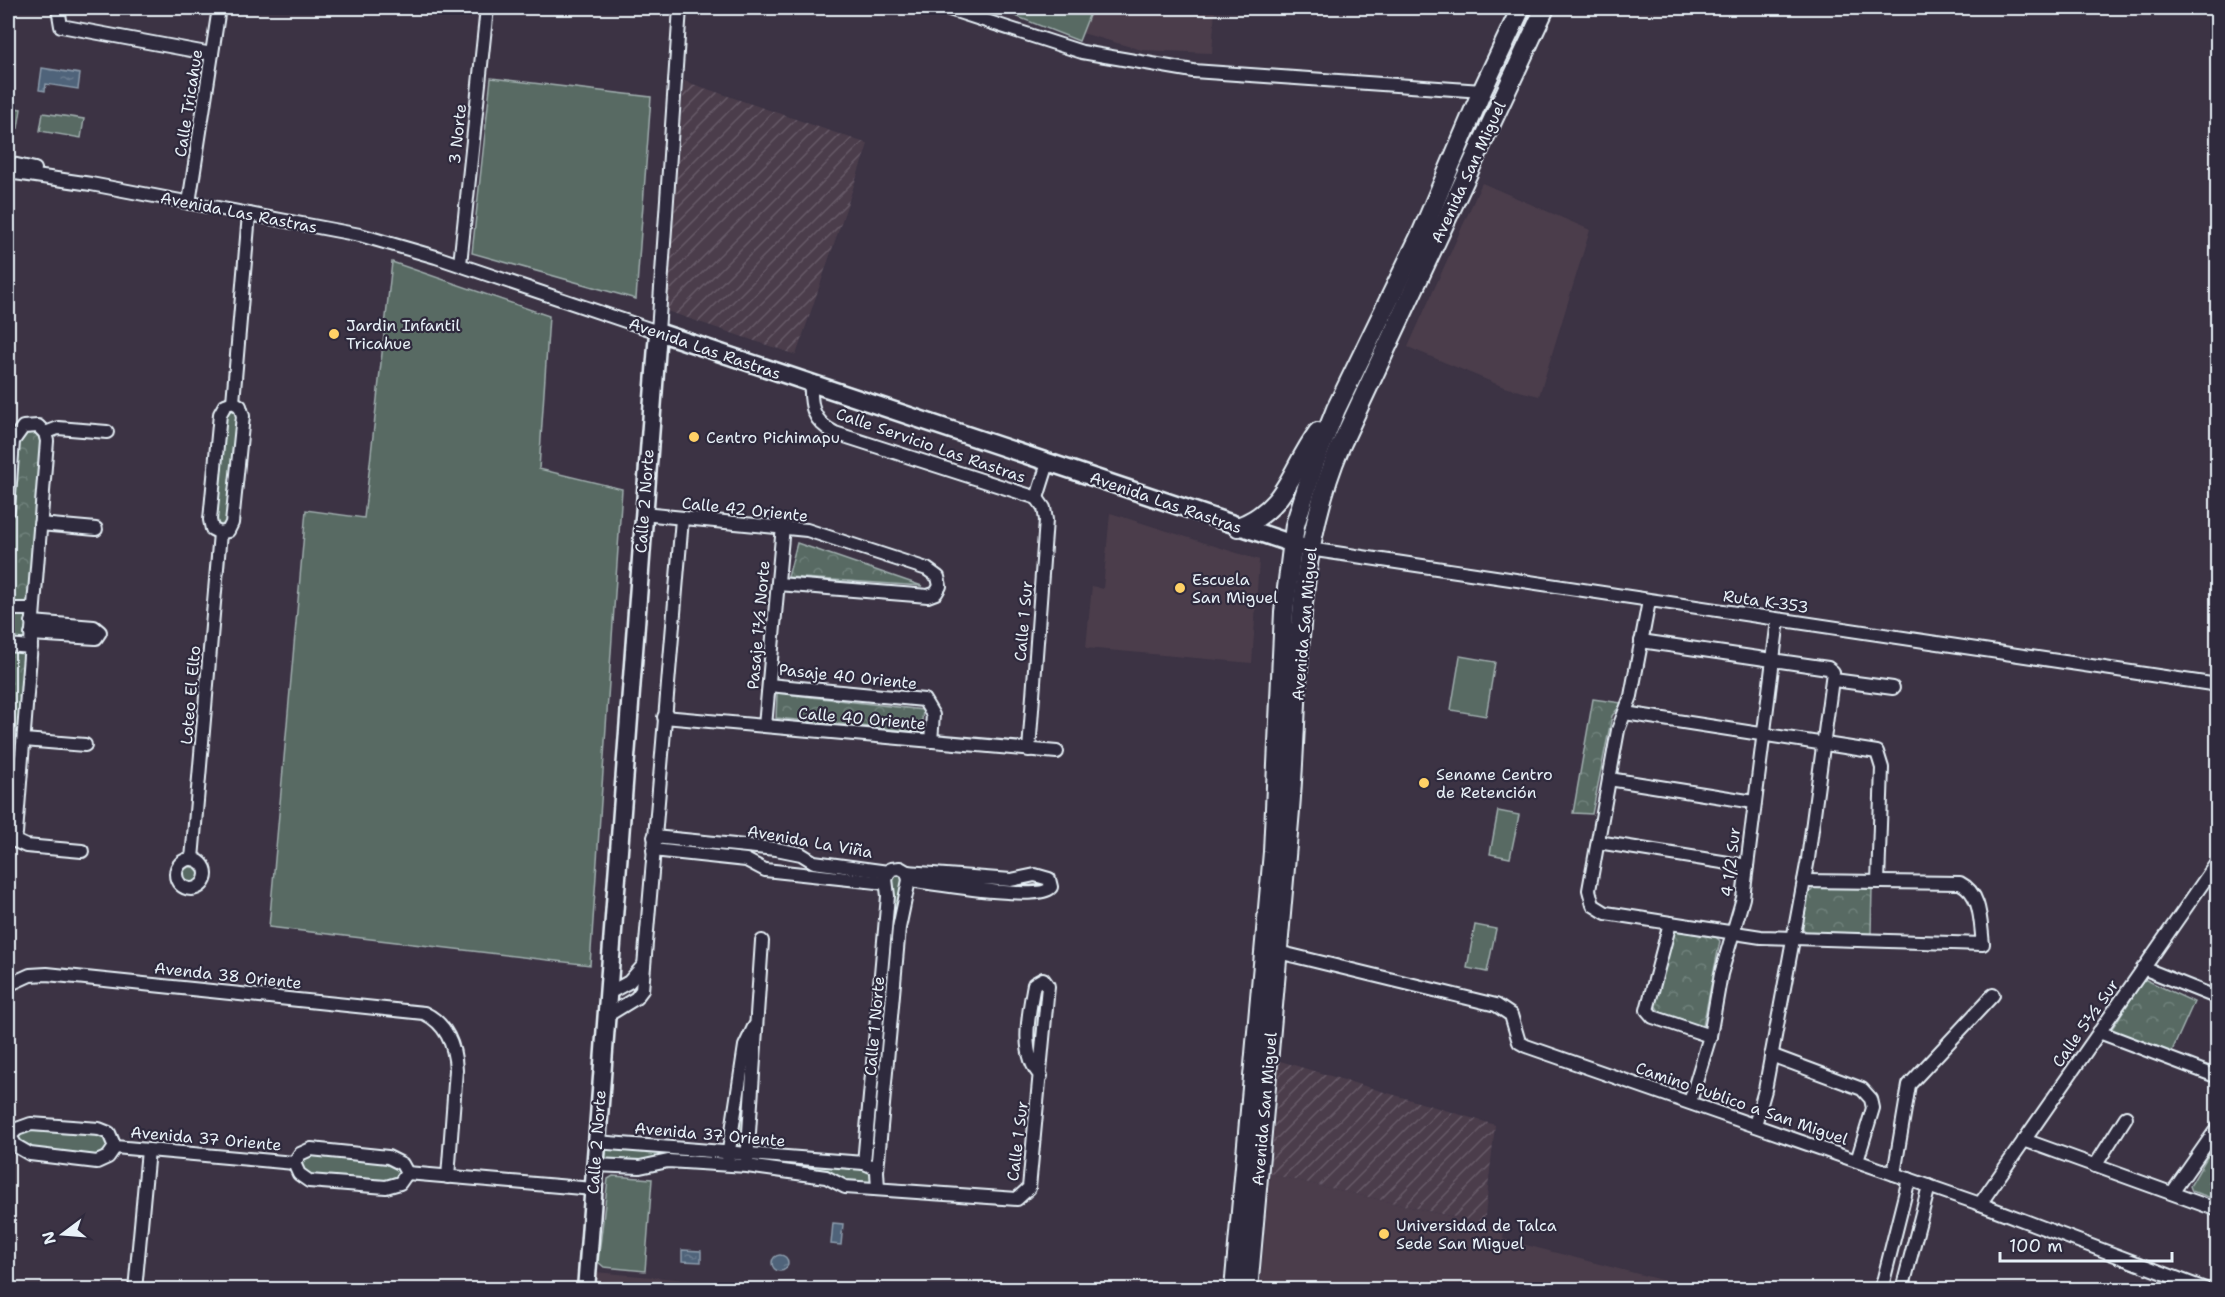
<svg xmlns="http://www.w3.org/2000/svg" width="2225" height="1297" font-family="'Shantell Sans',sans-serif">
  <defs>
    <pattern id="industrial-furrows" width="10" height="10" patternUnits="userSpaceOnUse" patternTransform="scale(1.5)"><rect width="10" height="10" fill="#4c3e4c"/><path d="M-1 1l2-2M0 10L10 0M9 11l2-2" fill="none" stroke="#665a67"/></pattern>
    <pattern id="park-crowns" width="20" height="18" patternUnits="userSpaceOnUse" patternTransform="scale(1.5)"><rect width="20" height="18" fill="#586b64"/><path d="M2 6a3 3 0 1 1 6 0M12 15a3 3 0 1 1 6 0" fill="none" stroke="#70817b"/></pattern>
    <pattern id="water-ripples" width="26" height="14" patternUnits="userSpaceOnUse" patternTransform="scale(1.5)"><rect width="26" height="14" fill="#4f637a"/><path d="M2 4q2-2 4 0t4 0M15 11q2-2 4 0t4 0" fill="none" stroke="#687a8e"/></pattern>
  </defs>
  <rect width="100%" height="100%" fill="#3c3344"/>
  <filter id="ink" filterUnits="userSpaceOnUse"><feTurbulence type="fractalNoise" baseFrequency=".0167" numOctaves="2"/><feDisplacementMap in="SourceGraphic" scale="12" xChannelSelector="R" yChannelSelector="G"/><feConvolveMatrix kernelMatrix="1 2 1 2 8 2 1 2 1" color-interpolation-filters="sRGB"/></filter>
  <g filter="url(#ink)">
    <!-- built -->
    <g fill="#4c3e4c">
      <path d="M1092 8H1215L1212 53 1142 50 1082 33Z"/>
      <path d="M1482 183 1590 230 1539 396 1504 387 1408 347Z"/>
      <path d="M1110 513 1259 560 1252 663 1086 648 1092 586 1103 589Z"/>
      <path d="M1270 1174 1504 1229 1503 1239 1696 1289 1260 1290Z"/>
      <path d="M594 1272 791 1289 593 1290Z"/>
    </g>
    <!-- industrial -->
    <g fill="url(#industrial-furrows)">
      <path d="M684 81 868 144 796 355 667 311Z"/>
      <path d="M1280 1061 1495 1125 1484 1224 1270 1174Z"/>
    </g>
    <!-- green -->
    <g fill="#586b64" stroke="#a0aeae" stroke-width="1.5">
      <path d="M995 8H1092L1079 41Z"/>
      <path d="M491 78 651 97 636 299 472 253Z"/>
      <path d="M8 107 21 109 18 128 8 126Z"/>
      <path d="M43 113 84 119 81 138 40 131Z"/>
      <path d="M392 262 549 316 539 469 622 489 590 965 269 927 306 510 364 518Z"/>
      <path d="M232 410 237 416 226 522 220 526 216 521 226 415Z"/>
      <path d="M1460 656 1495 662 1486 716 1451 710Z"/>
      <path d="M1498 811 1519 815 1510 858 1490 854Z"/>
      <circle cx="191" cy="875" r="8"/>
      <path d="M907 872 878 1189 747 1166 595 1165 596 1142 736 1152 745 1046 749 1034 748 1153 864 1163 886 875Z"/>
      <path d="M1475 925 1496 929 1487 972 1467 968Z"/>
      <path d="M17 1129 109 1133 108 1157 30 1154 13 1133Z"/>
      <path d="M305 1151 402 1164 400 1183 309 1181 296 1158Z"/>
      <path d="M613 1176 652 1179 645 1271 604 1267 598 1262 608 1179Z"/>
    </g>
    <!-- park -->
    <g fill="url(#park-crowns)" stroke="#a0aeae" stroke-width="1.5">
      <path d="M36 431 42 436 11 830 8 836V557L17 447 23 432Z"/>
      <path d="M797 543 922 586 788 577Z"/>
      <path d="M777 693 923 710 921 732 776 718Z"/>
      <path d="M1593 699 1622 703 1612 716 1592 814 1573 813Z"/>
      <path d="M1814 888H1872L1871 934H1809L1802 928 1808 894Z"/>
      <path d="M1676 931 1716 937 1720 941 1703 1026 1699 1028 1661 1014 1655 1005 1671 935Z"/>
      <path d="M2144 979 2194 1002 2171 1053 2109 1033Z"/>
      <path d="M2217 1140 2218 1200H2217L2192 1191 2190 1186Z"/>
    </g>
    <!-- water -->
    <g fill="url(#water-ripples)" stroke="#8c9cac" stroke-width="1.5">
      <path d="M42 68 80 74 78 89 46 84 45 91 39 90Z"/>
      <path d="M833 1223 843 1224 841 1245 831 1244Z"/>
      <path d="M682 1250 701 1251V1262L682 1261Z"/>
      <circle cx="780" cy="1263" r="8"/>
    </g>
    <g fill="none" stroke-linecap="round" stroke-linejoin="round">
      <!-- minor casing -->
      <g stroke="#e8f1f8" stroke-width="16">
        <g id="minor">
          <path d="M58 8 61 26 212 54"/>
          <path d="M946 8 1082 52 1193 71 1482 91"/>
          <path d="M8 163 35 169"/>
          <path d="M8 172 91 184 360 235 436 257 658 332 680 8"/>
          <path d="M189 203 219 8"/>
          <path d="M460 264 487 8"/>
          <path d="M811 383C810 406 813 422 835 433L1037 498 1048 463"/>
          <path d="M233 402 240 406 243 416 232 523 228 531 220 533 212 529 210 520 220 414 225 405Z"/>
          <path d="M233 402 249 214"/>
          <path d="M45 433 58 428 107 432"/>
          <path d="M8 510 13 441 23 427 38 426 45 433 47 441 16 833 13 840 8 843"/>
          <path d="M643 514 807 530 927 569 938 577 940 586 936 593 928 596 778 584"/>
          <path d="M40 524 96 529"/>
          <path d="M1309 549 2218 685"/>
          <path d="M1649 601 1631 696 1618 730 1589 890 1593 905 1606 913 1761 937 1983 944C1980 922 1982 894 1960 883L1804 881"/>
          <path d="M8 609H33"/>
          <path d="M31 634 96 638 100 632 94 627 32 622"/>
          <path d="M1641 641 1828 668 1833 672 1808 859 1765 1090 1755 1125"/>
          <path d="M8 645 31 647"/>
          <path d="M1834 680 1893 688"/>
          <path d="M769 685 924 700 933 715 931 741"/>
          <path d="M1625 713 1877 752 1882 768 1878 882"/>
          <path d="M664 717 1057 752"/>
          <path d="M765 726 783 526"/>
          <path d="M24 740 85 745"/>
          <path d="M1029 750 1046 520 1044 508 1037 498"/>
          <path d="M1609 779 1754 802"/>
          <path d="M654 837 776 849 801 854 814 862 888 872"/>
          <path d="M13 840 26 846 82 851"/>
          <path d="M1598 842 1747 866"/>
          <path d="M653 850 746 860 765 870 886 883"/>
          <path d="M192 859 220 533"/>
          <circle cx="191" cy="874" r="15"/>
          <path d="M907 872 1011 880 1035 875 1049 879 1051 887C1041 902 931 883 909 880"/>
          <path d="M1670 923 1647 1010 1653 1017 1710 1036"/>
          <path d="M1278 952 1496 1005 1511 1015 1519 1042 1526 1046 1980 1204 2208 1290"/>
          <path d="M2143 968 2218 998"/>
          <path d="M8 985 30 975 47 974 424 1013C447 1024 455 1046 456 1070L448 1177"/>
          <path d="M607 994 629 982 642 967"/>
          <path d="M605 1017 636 998 642 990 682 519"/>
          <path d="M2099 1032 2218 1077"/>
          <path d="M1771 1055 1862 1089 1871 1099 1873 1108 1857 1161"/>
          <path d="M1690 1102 1710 1036 1721 974 1743 898 1778 620"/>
          <path d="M31 1124 99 1129 109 1133 115 1147 108 1157 97 1162 30 1154 16 1146 10 1136 17 1129Z"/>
          <path d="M2024 1140 2218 1210"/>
          <path d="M596 1142 864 1163 871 1166"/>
          <path d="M115 1147 294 1163"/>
          <path d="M311 1149 388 1157 402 1164 407 1173 400 1183 386 1187 309 1181 299 1174 294 1163 300 1154Z"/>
          <path d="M728 1157 745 1046 754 1027"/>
          <path d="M747 1162 762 941"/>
          <path d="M864 1163 888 896 886 879 891 869 900 868 907 872 909 880 899 928 877 1171 878 1189"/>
          <path d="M595 1165 640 1167 668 1161 747 1166 826 1177 845 1187 1017 1199 1029 1188 1048 986 1043 979 1034 984C1029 1012 1019 1055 1041 1076"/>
          <path d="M2095 1166 2126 1117"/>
          <path d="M407 1173 593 1189"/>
          <path d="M1894 1174 1909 1085 1993 995"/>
          <path d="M2172 1193 2218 1127"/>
          <path d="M1980 1204 2218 861"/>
          <path d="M135 1290 148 1150"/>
          <path d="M1881 1290 1909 1179"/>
          <path d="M1902 1290 1929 1186"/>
        </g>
      </g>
      <!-- major casing -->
      <g stroke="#e8f1f8" stroke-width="21">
        <path id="major" d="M586 1290 658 332 1305 548"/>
      </g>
      <!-- highway casing -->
      <g stroke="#e8f1f8" stroke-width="22">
        <g id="highway">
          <path d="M1238 527C1287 509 1290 470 1318 432"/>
          <path d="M1234 1290 1273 852 1284 612 1295 525 1315 462 1336 409 1422 232 1482 91 1521 8"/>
          <path d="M1248 1290C1262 1130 1277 970 1290 810 1300 689 1292 560 1340 447L1545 8"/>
        </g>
      </g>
      <!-- minor -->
      <use href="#minor" stroke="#2f2a3d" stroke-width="12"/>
      <!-- major -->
      <use href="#major" stroke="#2f2a3d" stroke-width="16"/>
      <!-- highway -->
      <use href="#highway" stroke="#2f2a3d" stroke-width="18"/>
    </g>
  </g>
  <!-- markers -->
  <g fill="#ffd166" stroke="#2f2a3d" stroke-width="2">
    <circle cx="334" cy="334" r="6"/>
    <circle cx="694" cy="437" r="6"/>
    <circle cx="1180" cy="588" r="6"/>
    <circle cx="1424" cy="783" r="6"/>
    <circle cx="1384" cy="1234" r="6"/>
  </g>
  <g text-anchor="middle" stroke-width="4.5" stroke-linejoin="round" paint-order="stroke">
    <!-- street labels -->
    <g font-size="16" fill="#e8f1f8" stroke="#2f2a3d">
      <text transform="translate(188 103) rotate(-81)" y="6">Calle Tricahue</text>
      <text transform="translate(457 134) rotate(-84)" y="6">3 Norte</text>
      <text transform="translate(1468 172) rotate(-65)" y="6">Avenida San Miguel</text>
      <text transform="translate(239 212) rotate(11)" y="6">Avenida Las Rastras</text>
      <text transform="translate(705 348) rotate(19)" y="6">Avenida Las Rastras</text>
      <text transform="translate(931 445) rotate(19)" y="6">Calle Servicio Las Rastras</text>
      <text transform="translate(644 501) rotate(-86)" y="6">Calle 2 Norte</text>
      <text transform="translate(1166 502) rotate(19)" y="6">Avenida Las Rastras</text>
      <text transform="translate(745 509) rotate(6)" y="6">Calle 42 Oriente</text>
      <text transform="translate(1766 601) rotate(8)" y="6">Ruta K-353</text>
      <text transform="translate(1023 621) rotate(-85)" y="6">Calle 1 Sur</text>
      <text transform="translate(1304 624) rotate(-85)" y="6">Avenida San Miguel</text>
      <text transform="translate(758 625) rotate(-85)" y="6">Pasaje 1½ Norte</text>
      <text transform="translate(848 676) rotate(6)" y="6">Pasaje 40 Oriente</text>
      <text transform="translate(190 695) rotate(-85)" y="6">Loteo El Elto</text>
      <text transform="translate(862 718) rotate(5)" y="6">Calle 40 Oriente</text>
      <text transform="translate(810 841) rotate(10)" y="6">Avenida La Viña</text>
      <text transform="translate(1730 862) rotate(-83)" y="6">4 1/2 Sur</text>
      <text transform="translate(228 975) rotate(6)" y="6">Avenda 38 Oriente</text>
      <text transform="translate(2085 1023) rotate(-55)" y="6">Calle 5½ Sur</text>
      <text transform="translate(874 1026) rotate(-85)" y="6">Calle 1 Norte</text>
      <text transform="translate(1742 1103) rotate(19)" y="6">Camino Publico a San Miguel</text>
      <text transform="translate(1264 1109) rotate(-85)" y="6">Avenida San Miguel</text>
      <text transform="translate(710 1134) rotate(5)" y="6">Avenida 37 Oriente</text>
      <text transform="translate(206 1138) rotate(5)" y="6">Avenida 37 Oriente</text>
      <text transform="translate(1017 1141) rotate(-83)" y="6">Calle 1 Sur</text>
      <text transform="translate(596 1142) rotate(-86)" y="6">Calle 2 Norte</text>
    </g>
    <!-- poi labels -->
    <g font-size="16" fill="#e8f1f8" stroke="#2f2a3d" text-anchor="start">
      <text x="346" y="331">Jardin Infantil<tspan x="346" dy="18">Tricahue</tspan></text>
      <text x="706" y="443">Centro Pichimapu</text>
      <text x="1192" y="585">Escuela<tspan x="1192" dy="18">San Miguel</tspan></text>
      <text x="1436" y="780">Sename Centro<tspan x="1436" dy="18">de Retención</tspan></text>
      <text x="1396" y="1231">Universidad de Talca<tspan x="1396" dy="18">Sede San Miguel</tspan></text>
    </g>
  </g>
  <!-- margin -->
  <rect width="2225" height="1297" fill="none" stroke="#2f2a3d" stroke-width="30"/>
  <rect x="15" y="15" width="2195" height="1267" fill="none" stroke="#e8f1f8" stroke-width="2" filter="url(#ink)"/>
  <!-- north arrow -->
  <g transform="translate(63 1234) rotate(254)" stroke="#2f2a3d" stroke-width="4.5" paint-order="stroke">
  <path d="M0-4.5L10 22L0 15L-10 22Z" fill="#e8f1f8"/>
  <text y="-9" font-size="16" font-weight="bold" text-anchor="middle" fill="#e8f1f8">N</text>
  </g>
  <!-- scale -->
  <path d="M2000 1252v9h172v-9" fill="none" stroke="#e8f1f8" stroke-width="3"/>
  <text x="2009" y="1252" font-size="18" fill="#e8f1f8" stroke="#2f2a3d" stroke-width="4.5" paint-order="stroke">100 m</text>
</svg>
